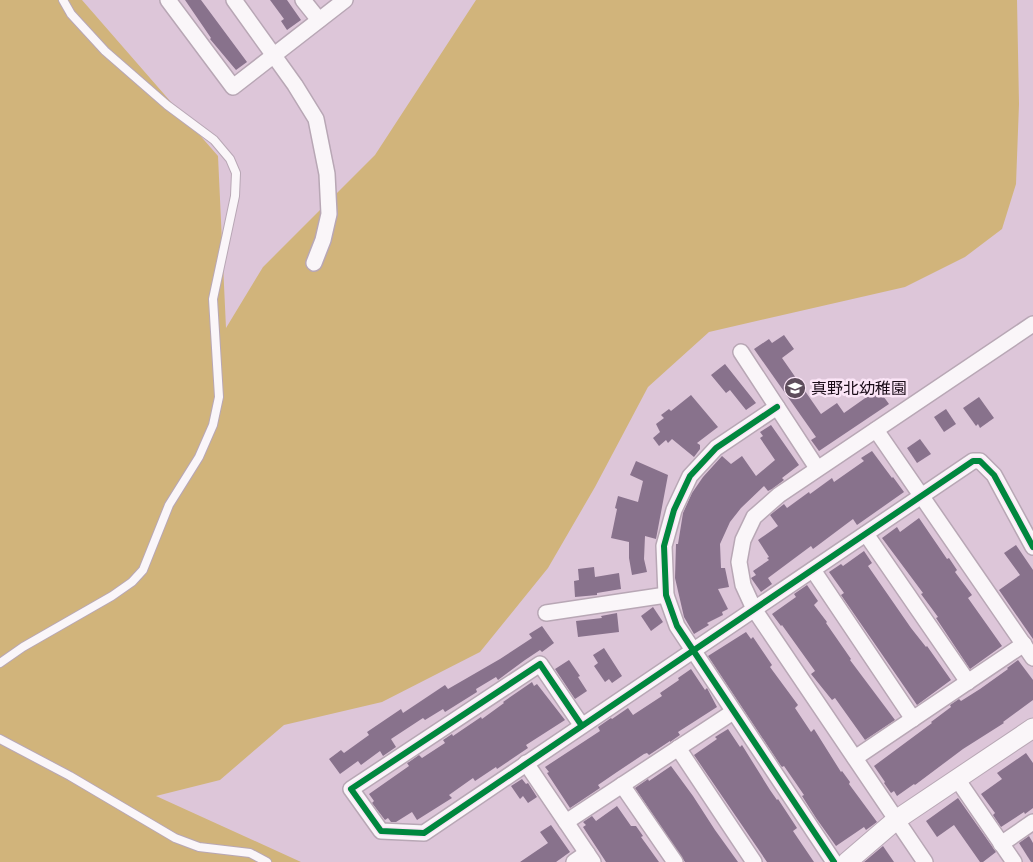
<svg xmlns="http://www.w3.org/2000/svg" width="1033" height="862" font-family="'Zilla Slab','Noto Sans JP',serif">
  <rect width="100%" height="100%" fill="#ddc6d9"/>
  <!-- green -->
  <path fill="#d1b47b" d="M0 0H82L218 156 226 328 263 267 375 155 476 0H1017L1019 104 1016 184 1002 229 965 257 905 287 709 332 648 387 595 487 548 568 480 652 382 702 284 725 220 780 156 796 301 862H0Z"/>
  <!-- building -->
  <g fill="#88728c">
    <path d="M185 0H201L247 62 236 70 210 39 211 38Z"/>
    <path d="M270 0H287L301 20 287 30 281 21 284 19Z"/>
    <path d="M784 335 794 349 782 358 821 414 837 403 844 413 878 389 889 404 819 451 811 440 816 437 754 349 769 339 772 343Z"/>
    <path d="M725 364 756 403 746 410 730 390 726 393 711 375Z"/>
    <path d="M691 395 718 427 697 443 700 445V449L694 457 672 439 668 443 666 440 659 446 653 438 660 432 656 424 664 418 661 415 669 409 671 411Z"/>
    <path d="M979 397 994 418 980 428 978 424 976 426 963 408Z"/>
    <path d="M946 409 956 424 944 432 934 417Z"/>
    <path d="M771 425 799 465 782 478 784 480 772 489 768 491 764 486 741 508 730 522 720 544 721 568H725L729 587 718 589 728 609 722 612 723 615 707 623 709 625 694 634 684 617 675 578 676 544H678L683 513 692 493 703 477 722 456 731 464 742 456 756 476 775 460 760 438 763 436 760 432Z"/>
    <path d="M920 439 931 454 917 463 907 448Z"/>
    <path d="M872 451 892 478 893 477 904 492 857 525 853 519 813 549 811 546 768 578 772 584 761 592 751 578 756 575 753 571 769 560 767 558 769 557 758 540 778 526 770 515 784 504 787 508 809 492 810 494 832 478 834 482 864 461 861 458Z"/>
    <path d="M636 461 668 475 656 539 645 536 644 559 647 572 632 575 629 558V542L611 538 617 509 615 508 618 496 638 502 643 481 630 475Z"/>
    <path d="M919 518 947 559 949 558 957 570 955 572 972 595 968 598 1002 646 970 669 936 618 938 617 921 594 923 593 882 538 897 527 900 532Z"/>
    <path d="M1016 545 1033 570V639L999 590 1020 575 1004 553Z"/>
    <path d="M864 551 872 563 868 566 911 628 926 647 927 646 951 680 917 705 841 595 844 593 829 572 841 564 843 566Z"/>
    <path d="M594 567 595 577 619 573 621 589 597 593V595L575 597 574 581 579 580 578 569Z"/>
    <path d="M807 585 818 601 814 605 827 622 826 623 851 659 850 660 895 720 865 740 835 698 832 700 811 674 815 671 782 625 781 626 772 614 796 597 794 594Z"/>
    <path d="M653 607 663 622 651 631 641 616Z"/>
    <path d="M617 613 619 632 578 637 576 621 602 618 601 616Z"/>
    <path d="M542 626 554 643 542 652 540 650 525 660 498 680 496 677 476 689 477 692 445 712 443 709 425 720 423 718 391 739 396 747 383 756 380 751 361 765 358 761 340 774 329 759 341 750 344 753 369 735 367 732 401 709 403 713 445 685 448 689 500 659 532 638 529 634Z"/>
    <path d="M746 632 751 639 753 637 772 665 770 667 798 705 795 708 811 732 814 729 841 772 842 771 850 782 849 784 877 822 866 830 864 827 836 846 816 818 802 796 804 795 784 766 782 767 781 766 708 656Z"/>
    <path d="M604 648 622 676 612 683 609 679 605 682 594 666 598 663 593 655Z"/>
    <path d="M569 660 580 676 578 677 587 691 575 699 555 669Z"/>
    <path d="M1018 660 1033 680V700L1003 722 1004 723 963 749 915 785 914 784 897 796 894 791 891 793 884 783 885 782 874 766 932 723 931 722 951 707 950 705 959 699 961 701 980 689 1008 669 1007 668Z"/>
    <path d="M691 669 705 690 707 688 717 707 678 732 680 735 670 742V741L649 755 647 753 644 754 617 772 598 785 600 788 570 808 547 773 549 772 545 767 600 731 598 727 611 718 612 719 628 708 633 715 662 696 660 693 679 680 678 678Z"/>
    <path d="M532 682 534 686 537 684 565 720 526 745 528 748 497 769 496 767 475 781 473 778 449 795 452 798 417 820 412 812 396 822H391L388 818 385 820 372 803 374 801 369 794 409 766 407 763 409 762 419 755 422 758 445 743 443 740 452 734 453 736 481 717 482 719 504 703 503 702Z"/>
    <path d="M728 729 740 747 742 745 770 790 777 800 778 799 797 828 793 831 814 862H767L694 755 717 739 715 737Z"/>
    <path d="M1026 753 1033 763V808L1025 814 1024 812 1001 827 993 815 995 813 981 794 1002 779 997 773Z"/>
    <path d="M671 766 693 796 715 830 738 862H685L635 788 648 779 649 781Z"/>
    <path d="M522 779 526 784 528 783 537 797 528 803 523 796 520 799 511 786Z"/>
    <path d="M958 798 996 852 983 862H980L954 825 937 837 926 821Z"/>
    <path d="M617 806 631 826H636L643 836 641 837 659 862H606L583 827 586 825 583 822 592 816 596 821Z"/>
    <path d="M551 825 570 852 556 862H520L548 843 540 832Z"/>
    <path d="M1029 836 1033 843V862H1031L1019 843Z"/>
    <path d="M883 846 894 862H864Z"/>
  </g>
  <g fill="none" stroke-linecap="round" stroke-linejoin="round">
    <!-- service casing -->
    <g stroke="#b8a7b5" stroke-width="10">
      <g id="service">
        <path d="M0 663 23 647 112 596 132 582 143 570 169 505 199 457 213 425 219 397 213 299 235 196 236 173 230 159 214 140 167 105 105 51 71 14 63 0"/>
        <path d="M0 739 70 776 175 838 199 847 250 853 267 862"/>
      </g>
    </g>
    <!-- minor casing -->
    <g stroke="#b8a7b5" stroke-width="18">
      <g id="minor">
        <path d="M168 0 233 87 345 0"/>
        <path d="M234 0 295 85 316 119 327 174 329 214 323 240 314 263"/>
        <path d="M303 0 319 20"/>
        <path d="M741 352 817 468"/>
        <path d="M777 407 716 448 690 476 674 510 664 546 666 595 677 626 834 862"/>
        <path d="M876 430 1033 658"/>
        <path d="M866 534 968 682"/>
        <path d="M813 570 913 719"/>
        <path d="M546 613 666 595"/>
        <path d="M582 726 540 664 351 789 381 831 424 833 973 461H980L994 475 1033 547"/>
        <path d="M678 748 754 862"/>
        <path d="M855 758 1024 644"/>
        <path d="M526 763 593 862"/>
        <path d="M957 779 1014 862"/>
        <path d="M622 785 675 862"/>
        <path d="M566 822 733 712"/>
        <path d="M1001 844 1033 822"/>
        <path d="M574 862 587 853"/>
        <path d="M925 862 754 609 743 585 739 562 743 540 754 517 779 495 1033 324"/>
      </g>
    </g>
    <!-- tertiary casing -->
    <g stroke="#b8a7b5" stroke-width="21">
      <path id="tertiary" d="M847 862 896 820 1033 728"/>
    </g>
    <!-- service -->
    <use href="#service" stroke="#faf6f9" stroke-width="8"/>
    <!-- minor -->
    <use href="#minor" stroke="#faf6f9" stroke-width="15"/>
    <!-- tertiary -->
    <use href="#tertiary" stroke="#faf6f9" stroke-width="19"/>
    <!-- cycleway casing -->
    <g stroke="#fbe5f7" stroke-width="9">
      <g id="cycleway">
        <path d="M777 407 716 448 690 476 674 510 664 546 666 595 677 626 834 862"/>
        <path d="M582 726 540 664 351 789 381 831 424 833 973 461H980L994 475 1033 547"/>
      </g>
    </g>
    <!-- cycleway -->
    <use href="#cycleway" stroke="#00873e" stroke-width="6"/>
  </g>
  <!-- icons -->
  <defs>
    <g id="school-disc" transform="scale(1.125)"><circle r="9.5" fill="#5e4d5c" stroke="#fbe5f7"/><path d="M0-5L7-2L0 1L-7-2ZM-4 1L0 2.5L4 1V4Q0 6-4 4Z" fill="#fff"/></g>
  </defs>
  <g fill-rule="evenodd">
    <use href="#school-disc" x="795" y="388"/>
  </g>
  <g text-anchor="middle" stroke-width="5" stroke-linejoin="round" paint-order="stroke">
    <!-- poi labels -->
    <g font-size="16" fill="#1a0c18" stroke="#fbe5f7" text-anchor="start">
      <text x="811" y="394">真野北幼稚園</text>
    </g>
  </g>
</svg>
